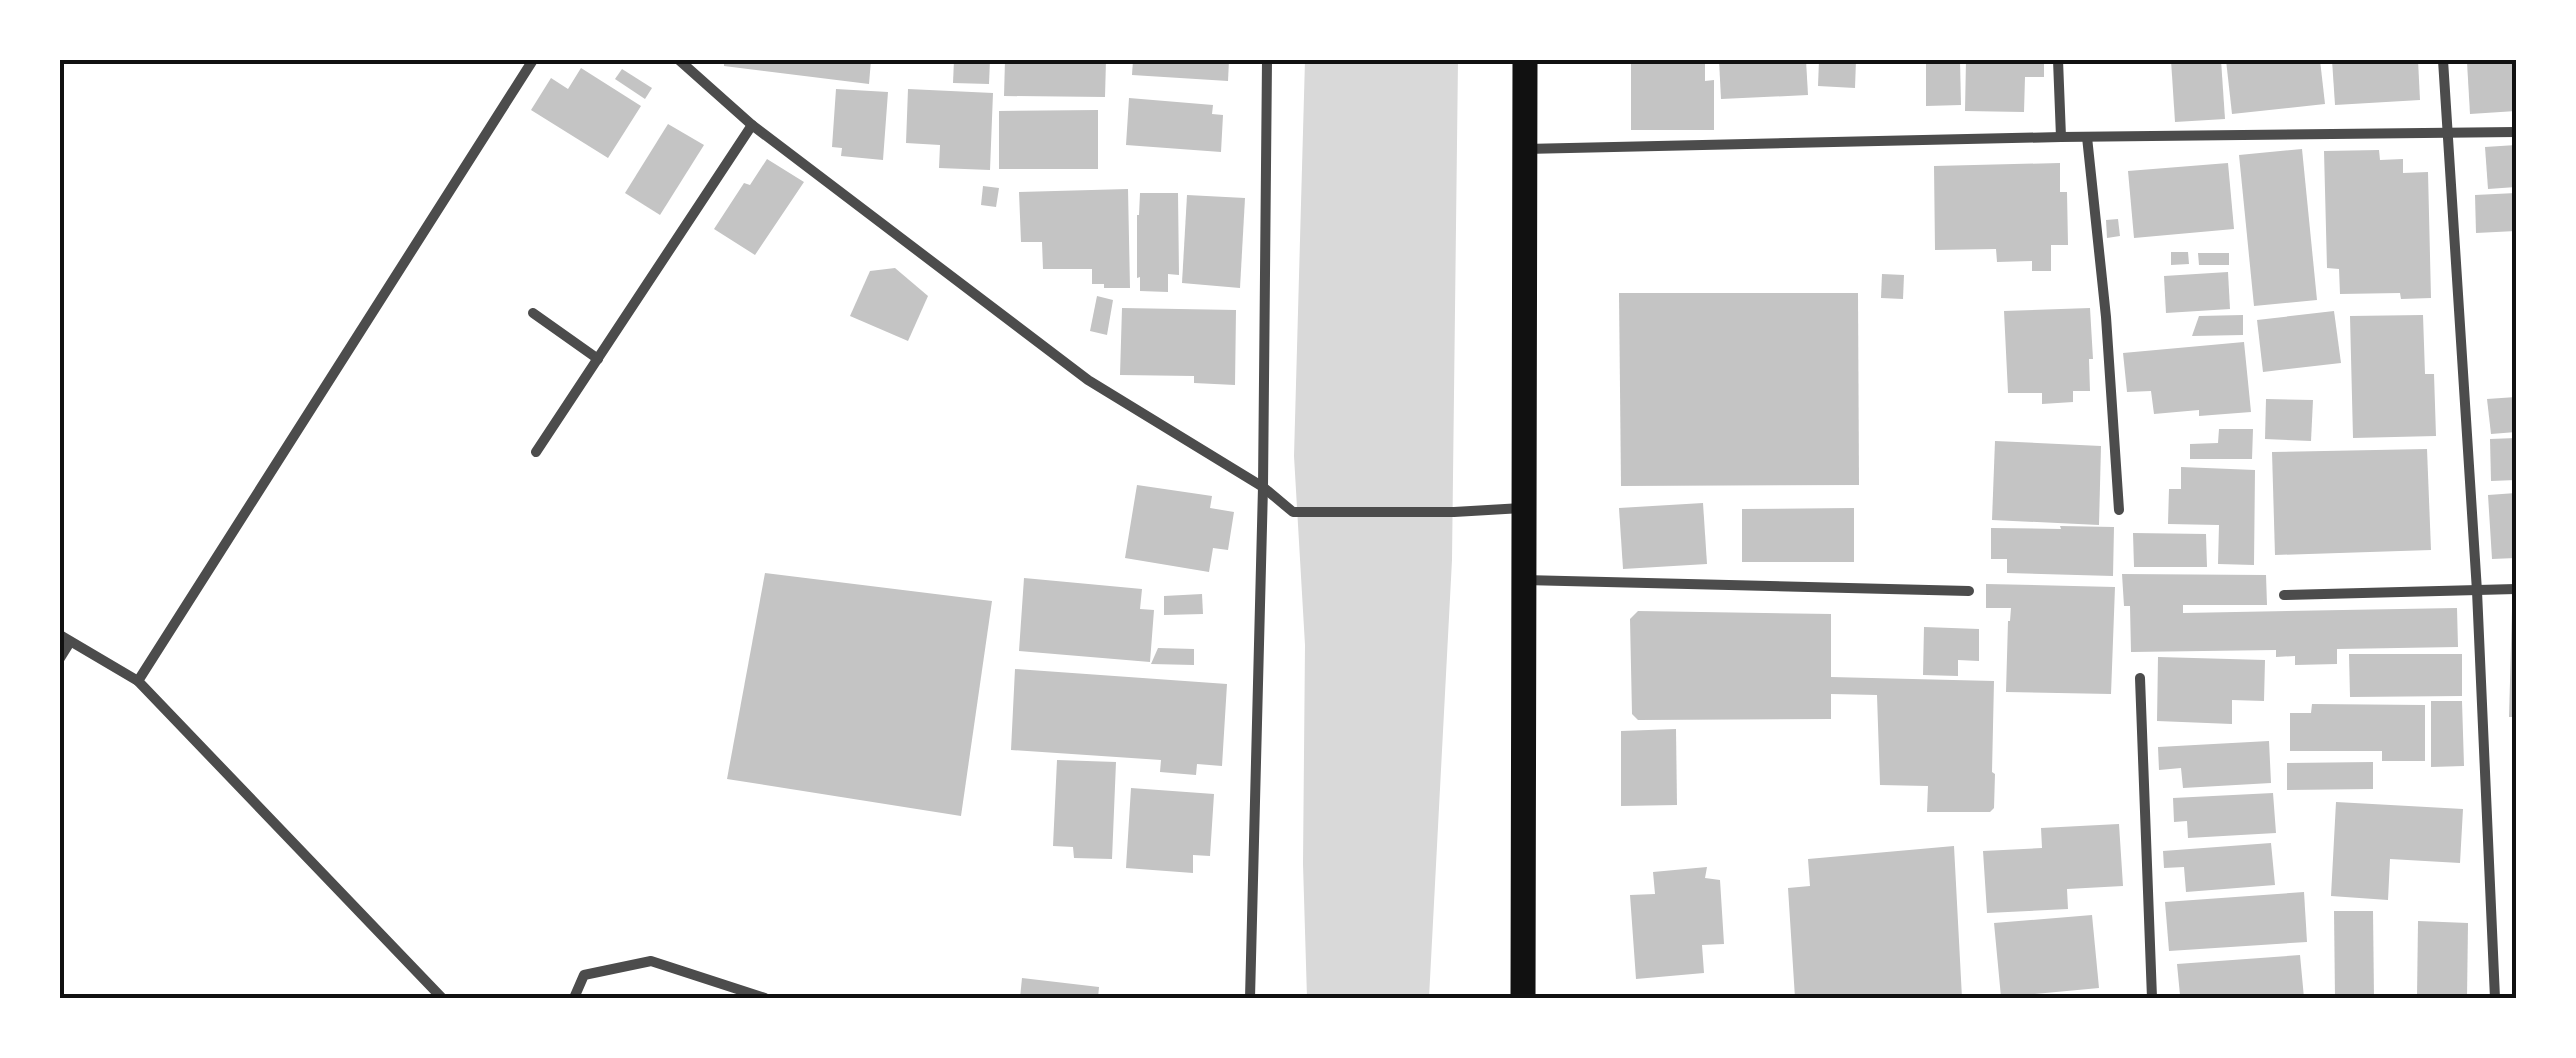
<svg xmlns="http://www.w3.org/2000/svg" width="2576" height="1058" font-family="'DM Sans',sans-serif">
  <rect width="100%" height="100%" fill="#fff"/>
  <!-- water -->
  <path fill="#d9d9d9" d="M1305 60H1458L1452 560 1429 998H1307L1303 864 1305 645 1294 456Z"/>
  <!-- building -->
  <g fill="#c4c4c4">
    <path d="M724 60H871L869 84 724 66Z"/>
    <path d="M954 60H990L989 84 953 83Z"/>
    <path d="M1005 60H1106L1105 97 1004 96Z"/>
    <path d="M1133 60H1229L1228 81 1132 75Z"/>
    <path d="M1631 60H1705V81L1714 80V130H1631Z"/>
    <path d="M1719 60H1806L1808 95 1721 99Z"/>
    <path d="M1819 60H1856L1855 88 1818 86Z"/>
    <path d="M1926 60H1960L1961 105 1926 106Z"/>
    <path d="M1966 60H2044V77H2025L2024 112 1965 111Z"/>
    <path d="M2171 60H2221L2225 119 2175 122Z"/>
    <path d="M2226 60H2320L2325 104 2232 114Z"/>
    <path d="M2332 60H2418L2420 100 2335 105Z"/>
    <path d="M2501 60H2516V111L2470 114 2467 62Z"/>
    <path d="M581 68 641 106 608 158 531 110 551 78 568 89Z"/>
    <path d="M622 69 652 88 645 99 615 79Z"/>
    <path d="M836 89 888 92 883 160 841 156 842 148 832 147Z"/>
    <path d="M908 89 993 93 990 170 939 168 940 145 906 143Z"/>
    <path d="M1129 98 1213 105 1212 114 1223 115 1221 152 1126 145Z"/>
    <path d="M1098 110V169H999V111Z"/>
    <path d="M668 124 704 145 660 215 625 193Z"/>
    <path d="M2516 145V187L2488 189 2485 147Z"/>
    <path d="M2302 149 2317 300 2254 306 2239 155Z"/>
    <path d="M2379 150 2380 160 2403 159V173L2428 172 2431 298 2401 299 2400 293 2340 294 2339 269 2327 268 2324 151Z"/>
    <path d="M767 159 804 182 755 255 714 229 744 183 750 185Z"/>
    <path d="M2060 163V192H2067L2068 245H2051V271H2032V261L1997 262 1996 249 1935 250 1934 166Z"/>
    <path d="M2228 163 2234 229 2134 238 2128 171Z"/>
    <path d="M983 186 999 188 996 207 981 205Z"/>
    <path d="M1128 189 1130 288H1104V284H1092V269H1043L1042 242H1021L1019 192Z"/>
    <path d="M1140 193H1178L1179 275 1168 274V292L1140 291V277L1137 278V215H1139Z"/>
    <path d="M2516 193V231L2476 233 2475 195Z"/>
    <path d="M1187 195 1245 198 1240 288 1182 283Z"/>
    <path d="M2118 219 2120 236 2107 238 2106 220Z"/>
    <path d="M2171 252H2188L2189 264 2171 265Z"/>
    <path d="M2198 253H2229V265H2199Z"/>
    <path d="M895 268 928 296 908 341 850 316 870 271Z"/>
    <path d="M2228 272 2230 309 2166 313 2164 276Z"/>
    <path d="M1882 274 1904 275 1903 299 1881 298Z"/>
    <path d="M1619 293H1858L1859 485 1621 486Z"/>
    <path d="M1097 296 1113 300 1107 335 1090 331Z"/>
    <path d="M1122 308 1236 310 1235 385 1194 383V376L1120 375Z"/>
    <path d="M2090 308 2093 359H2089L2090 391H2073V402L2042 404V393H2008L2004 311Z"/>
    <path d="M2334 311 2341 363 2263 372 2257 320Z"/>
    <path d="M2243 315V335L2192 336 2199 316Z"/>
    <path d="M2423 315 2425 374H2434L2436 436 2353 438 2350 316Z"/>
    <path d="M2244 342 2251 412 2199 416V410L2154 414 2151 391 2127 392 2123 353Z"/>
    <path d="M2516 397V432L2491 434 2487 399Z"/>
    <path d="M2266 399 2313 400 2311 441 2265 439Z"/>
    <path d="M2219 429H2253L2252 459H2190V444L2218 443Z"/>
    <path d="M2516 438V480L2491 481 2490 439Z"/>
    <path d="M1995 441 2101 446 2099 525 1992 520Z"/>
    <path d="M2427 449 2431 550 2275 555 2272 452Z"/>
    <path d="M2181 467 2255 470 2254 565 2218 564 2219 525 2168 524 2169 489H2181Z"/>
    <path d="M1137 485 1212 496 1210 508 1234 512 1228 550 1213 548 1209 572 1125 558Z"/>
    <path d="M2516 493V558L2492 559 2488 495Z"/>
    <path d="M1703 503 1707 564 1623 569 1619 508Z"/>
    <path d="M1854 508V562H1742V509Z"/>
    <path d="M2060 526 2114 527 2113 576 2007 573V559H1991V528L2061 529Z"/>
    <path d="M2133 533 2206 534 2207 567H2134Z"/>
    <path d="M765 573 992 601 961 816 727 779Z"/>
    <path d="M2122 574 2266 575 2267 605H2183V613L2457 608 2458 647 2337 649V664L2295 665V656L2276 657V650L2131 652 2130 606H2124Z"/>
    <path d="M1024 578 1142 589 1140 609 1154 610 1150 662 1019 651Z"/>
    <path d="M1986 584 2115 587 2111 694 2006 692 2008 621H2010L2011 608H1986Z"/>
    <path d="M1202 594 1203 614 1164 615V596Z"/>
    <path d="M2512 609H2516V717H2509Z"/>
    <path d="M1638 611 1831 614V677L1994 681 1992 772 1995 774 1994 808 1990 812H1927L1928 786 1880 785 1877 695 1831 694V719L1638 720 1632 714 1630 619Z"/>
    <path d="M1924 627 1979 629V661L1958 660V676L1923 675Z"/>
    <path d="M1158 648 1194 649V665L1151 664Z"/>
    <path d="M2349 654H2462V696L2350 697Z"/>
    <path d="M2158 657 2265 660 2264 701 2232 700V724L2157 721Z"/>
    <path d="M1015 669 1227 684 1222 766 1197 764 1196 775 1160 772 1161 760 1011 750Z"/>
    <path d="M2431 701H2462L2464 766 2431 767Z"/>
    <path d="M2312 704 2425 705V761H2382V751H2290V713H2311Z"/>
    <path d="M1676 729 1677 805 1621 806V731Z"/>
    <path d="M2269 741 2271 783 2183 788 2181 768 2159 770 2158 747Z"/>
    <path d="M1057 760 1116 762 1112 859 1074 858 1073 847 1053 846Z"/>
    <path d="M2373 762V789L2287 790V763Z"/>
    <path d="M1131 788 1214 794 1210 856 1193 855V873L1126 868Z"/>
    <path d="M2273 793 2276 833 2188 838 2187 821 2174 822 2173 798Z"/>
    <path d="M2336 802 2463 809 2460 863 2390 859 2388 900 2331 896Z"/>
    <path d="M2119 824 2123 886 2067 889 2068 909 1987 913 1983 851 2042 848 2041 828Z"/>
    <path d="M2271 843 2275 885 2186 892 2184 867 2164 868 2163 851Z"/>
    <path d="M1954 846 1962 998H1795L1788 888 1810 886 1808 859Z"/>
    <path d="M1707 867 1705 878 1720 880 1724 944 1702 945 1704 973 1636 979 1630 895 1655 894 1653 872Z"/>
    <path d="M2304 892 2307 942 2169 951 2165 902Z"/>
    <path d="M2334 911H2373L2374 998H2335Z"/>
    <path d="M2092 915 2099 988 2001 997 1994 923Z"/>
    <path d="M2418 921 2468 923 2467 998H2417Z"/>
    <path d="M2300 955 2304 998H2172V995H2180L2177 964Z"/>
    <path d="M1022 978 1099 987 1098 998H1020Z"/>
  </g>
  <g fill="none" stroke-linecap="round" stroke-linejoin="round">
    <!-- minor -->
    <g stroke="#4c4c4c" stroke-width="10">
      <path d="M679 60 752 125 1088 380 1263 487 1293 512H1454L1522 508"/>
      <path d="M2058 60 2061 137"/>
      <path d="M2443 60 2477 591 2495 998"/>
      <path d="M2087 137 2106 317 2119 510"/>
      <path d="M1525 149 2061 137 2516 132"/>
      <path d="M533 313 598 359"/>
      <path d="M536 452 752 125"/>
      <path d="M1524 580 1969 591"/>
      <path d="M2284 595 2516 589"/>
      <path d="M60 635 138 681"/>
      <path d="M60 658 70 642"/>
      <path d="M2140 678 2152 998"/>
      <path d="M442 998 138 681 533 60"/>
      <path d="M574 998 584 975 651 961 765 998"/>
      <path d="M1250 998 1263 487 1267 60"/>
    </g>
    <!-- primary -->
    <path stroke="#111" stroke-width="25" d="M1523 998 1525 60"/>
  </g>
  <!-- border -->
  <rect width="2576" height="1058" fill="none" stroke="#ffffff" stroke-width="125"/>
  <rect x="62" y="62" width="2452" height="934" fill="none" stroke="#111" stroke-width="4"/>
</svg>
